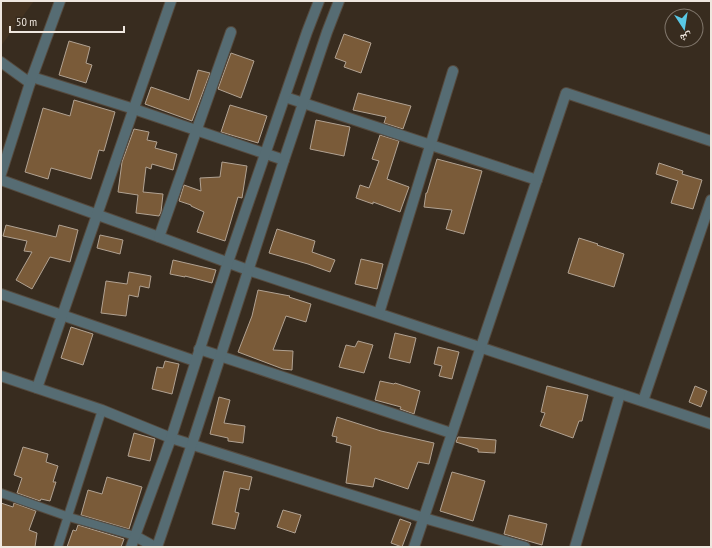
<svg xmlns="http://www.w3.org/2000/svg" width="712" height="548" font-family="'PT Sans Narrow','Noto Naskh Arabic',sans-serif">
  <rect width="100%" height="100%" fill="#382c1f"/>
  <!-- built -->
  <path fill="#433220" d="M1 1H34L1 46Z"/>
  <!-- building -->
  <g fill="#7a5b39" stroke="#b1a292">
    <path d="M344 34 371 43 361 73 344 67 346 62 335 58Z"/>
    <path d="M69 41 90 47 86 63 92 65 86 83 59 75Z"/>
    <path d="M231 53 254 61 241 98 218 89Z"/>
    <path d="M198 70 210 73 192 121 145 104 151 87 189 100Z"/>
    <path d="M358 93 411 106 403 129 384 123 386 117 353 110Z"/>
    <path d="M74 100 115 112 104 151 99 150 91 179 51 168 48 179 25 172 43 108 70 116Z"/>
    <path d="M230 105 267 116 258 143 221 132Z"/>
    <path d="M316 120 350 127 344 156 310 149Z"/>
    <path d="M134 129 149 132 147 140 157 142 155 148 177 154 173 170 152 164 151 169 146 167 143 192 163 194 161 212 159 216 136 213 138 195 118 192 122 162Z"/>
    <path d="M380 135 399 141 387 179 409 187 400 212 373 202V204L356 198 360 185 369 188 379 161 372 159Z"/>
    <path d="M437 159 482 171 464 234 446 229 452 210 424 207 426 193H427Z"/>
    <path d="M222 162 247 166 242 198 238 197 225 241 197 232 204 212 191 206V205L179 201 184 185 201 191 200 178 220 177Z"/>
    <path d="M659 163 683 171 682 174 702 180 693 209 671 203 678 181 656 174Z"/>
    <path d="M6 225 56 237 59 225 78 230 70 262 50 257 32 289 16 280 32 252 24 251 27 241 3 236Z"/>
    <path d="M277 229 315 241 312 252 335 260 330 272 308 264 269 253Z"/>
    <path d="M100 235 123 240 120 254 97 248Z"/>
    <path d="M579 238 598 244 597 245 624 254 614 287 568 273Z"/>
    <path d="M361 259 383 264 377 289 355 284Z"/>
    <path d="M173 260 216 270 212 283 185 276V277L170 274Z"/>
    <path d="M129 272 151 276 149 288 140 286 138 297 129 295 126 316 101 313 106 281 127 284Z"/>
    <path d="M258 290 290 296 289 297 311 304 306 322 286 316 273 350 293 351 292 370 283 369 238 352 252 316Z"/>
    <path d="M71 327 93 334 83 365 61 358Z"/>
    <path d="M395 333 416 338 410 363 389 358Z"/>
    <path d="M358 341 373 345 364 373 339 367 346 345 355 347Z"/>
    <path d="M438 347 459 352 452 379 439 376 442 366 434 364Z"/>
    <path d="M165 361 179 364 172 394 152 389 157 367 163 368Z"/>
    <path d="M380 381 394 384 395 383 420 391 414 414 400 409 401 407 375 400Z"/>
    <path d="M547 386 588 395 582 421H579L573 438 540 426 545 413 541 412Z"/>
    <path d="M695 386 707 391 701 407 689 402Z"/>
    <path d="M219 397 230 400 224 423 245 426 243 443 228 441V438L210 434Z"/>
    <path d="M337 417 381 431 434 443 429 464 418 462 408 489 375 478 373 487 346 483 351 446 336 442 337 437 332 436Z"/>
    <path d="M134 433 155 439 150 461 128 456Z"/>
    <path d="M458 437 496 440 495 453 478 452V449L456 442Z"/>
    <path d="M23 447 48 454 46 462 58 466 53 482H56L50 501 41 499 40 501 17 493 22 478 14 475Z"/>
    <path d="M224 471 252 477 249 490 240 488 235 512 239 513 235 529 212 524Z"/>
    <path d="M452 472 485 481 473 521 440 511Z"/>
    <path d="M107 477 142 487 129 529 81 515 88 490 102 494Z"/>
    <path d="M1 503 13 507 14 503 36 511 29 530 37 533 35 547H1Z"/>
    <path d="M283 510 301 515 295 533 277 527Z"/>
    <path d="M509 515 547 524 542 545 504 534Z"/>
    <path d="M400 519 411 523 402 547 391 543Z"/>
    <path d="M78 525 124 539 121 547H67L73 530 76 531Z"/>
  </g>
  <g fill="none" stroke-linecap="round" stroke-linejoin="round">
    <!-- lane casing -->
    <g stroke="#554a3e" stroke-width="10">
      <g id="lane">
        <path d="M1 493 69 517 135 536"/>
        <path d="M58 547 102 410"/>
      </g>
    </g>
    <!-- street casing -->
    <g stroke="#554a3e" stroke-width="12">
      <g id="street">
        <path d="M1 62 30 83"/>
        <path d="M32 77 134 109 284 160"/>
        <path d="M285 97 537 180"/>
        <path d="M1 174 30 83 60 1"/>
        <path d="M1 180 159 237 248 270 711 424"/>
        <path d="M159 237 231 32"/>
        <path d="M1 294 195 361"/>
        <path d="M379 313 453 71"/>
        <path d="M199 349 451 433"/>
        <path d="M1 376 102 410 171 438 424 518 525 547"/>
        <path d="M37 388 171 1"/>
        <path d="M643 401 711 200"/>
        <path d="M135 536 155 547"/>
        <path d="M131 547 171 438 228 262 307 32 319 1"/>
        <path d="M157 547 192 444 284 160 327 32 339 1"/>
        <path d="M414 547 566 93 711 141"/>
        <path d="M575 547 620 394"/>
      </g>
    </g>
    <!-- lane -->
    <use href="#lane" stroke="#566c73" stroke-width="8"/>
    <!-- street -->
    <use href="#street" stroke="#566c73" stroke-width="10"/>
  </g>
  <!-- border -->
  <rect width="712" height="548" fill="none" stroke="#efe7df" stroke-width="4"/>
  <!-- north arrow -->
  <g transform="translate(684 28) rotate(168)"><circle r="19" fill="#382c1f" stroke="#81776c"/>
  <path d="M0-3L7 15L0 10L-7 15Z" fill="#59c8e5"/>
  <text y="-6" font-size="11" font-weight="bold" text-anchor="middle" fill="#efe7df">ش</text>
  </g>
  <!-- scale -->
  <path d="M10 26v6h114v-6" fill="none" stroke="#efe7df" stroke-width="2"/>
  <text x="16" y="26" font-size="12" fill="#efe7df" stroke="#382c1f" stroke-width="3" paint-order="stroke">50 m</text>
</svg>
